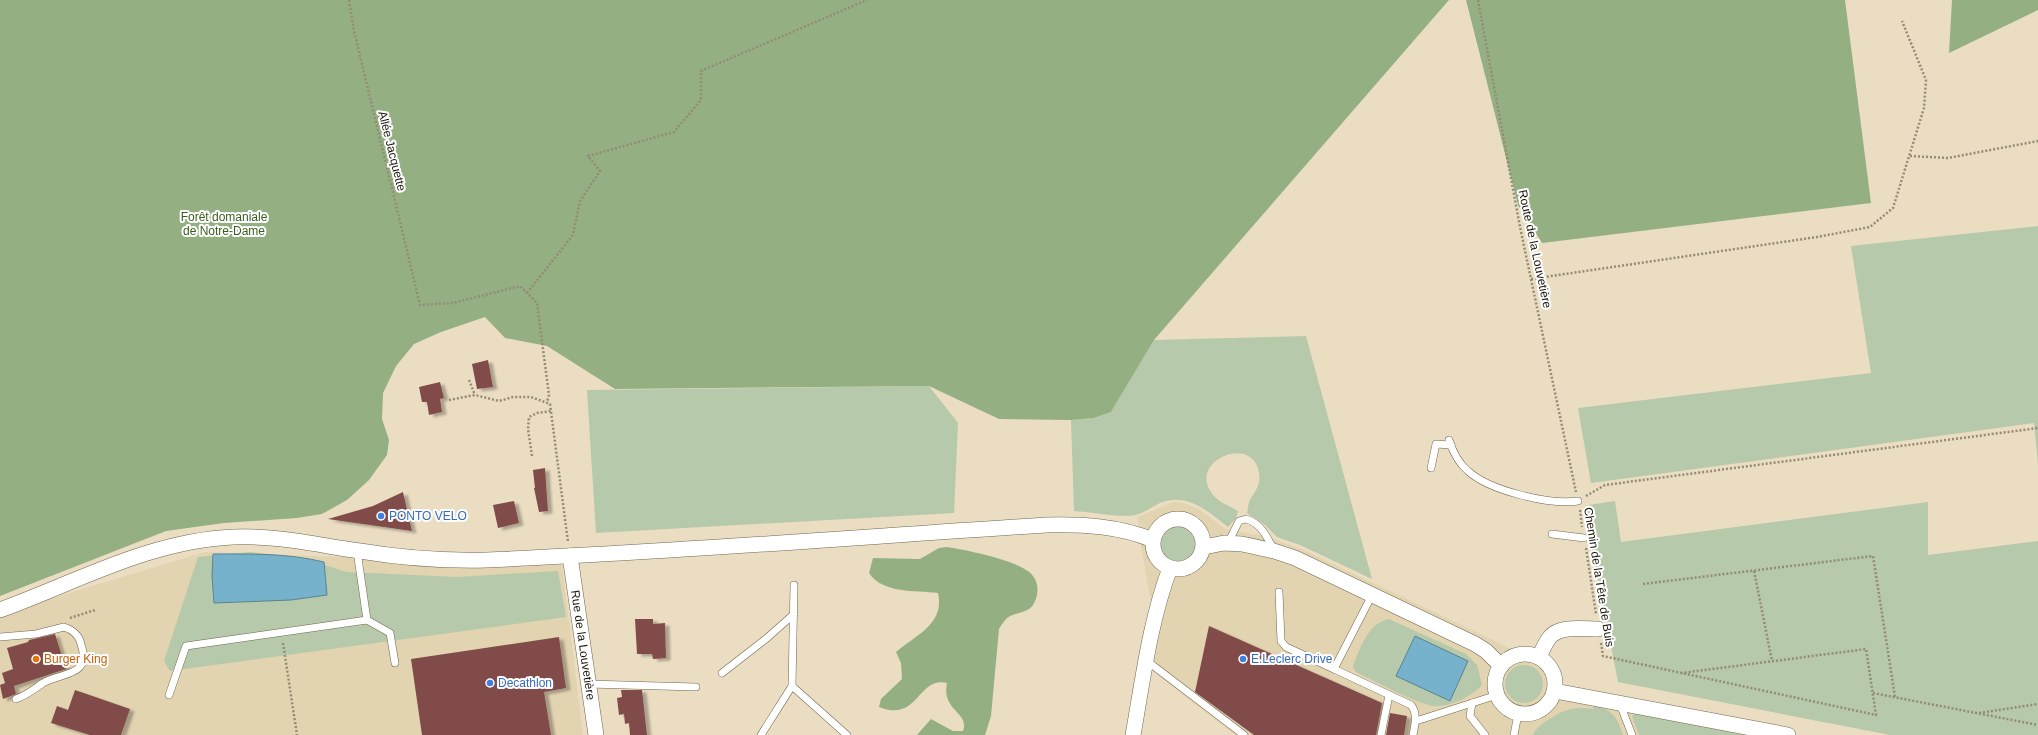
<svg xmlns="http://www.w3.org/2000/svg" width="2038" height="735" font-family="Helvetica,sans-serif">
  <defs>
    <filter id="shadow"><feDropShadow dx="4.5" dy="2.5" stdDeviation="1" flood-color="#0004"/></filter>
  </defs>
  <rect width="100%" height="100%" fill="#eaddc2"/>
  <!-- built -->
  <g fill="#e2d3b1">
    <path d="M1173 502 1183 503 1199 509 1225 529 1268 537 1304 550 1497 642 1518 654H1529L1539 657 1550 666 1553 672 1556 685 1788 735H1235L1158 675V670L1147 661 1154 620 1139 534 1138 517Z"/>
    <path d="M205 552 562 565 583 735H0V614Z"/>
  </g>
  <!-- green -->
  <g fill="#b6c9aa">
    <path d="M2038 226V464L2034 423 1591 483 1578 408 1871 373 1851 246Z"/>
    <path d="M1306 336 1372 579 1300 545 1277 537 1265 525 1247 513C1248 509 1248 502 1251 498 1256 491 1261 483 1259 473 1253 432 1184 462 1214 496 1220 503 1230 506 1238 511L1236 518 1228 527C1207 511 1188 492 1160 503 1151 507 1145 513 1135 515 1119 518 1093 512 1074 511L1071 420 1094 418 1111 412 1154 340Z"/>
    <path d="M929 386 958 423 954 513 596 533 587 390Z"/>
    <path d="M1615 501 1621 542 1928 502V555L2038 541V735H1890L1618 682 1585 510 1589 505Z"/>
    <circle cx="1178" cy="545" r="20"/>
    <path d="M250 552 299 557 347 572 457 577 558 571 566 617 170 671 164 661 198 557Z"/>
    <path d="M1389 619 1466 654 1477 665 1482 685C1472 696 1451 707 1435 706 1420 706 1373 680 1356 672L1353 667 1354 663C1361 647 1368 623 1389 619Z"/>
    <circle cx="1524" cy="684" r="19"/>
    <path d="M1594 705C1613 710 1617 717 1623 735H1533C1536 728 1542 724 1548 720 1564 709 1575 706 1593 709Z"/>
    <path d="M1636 713 1746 735H1639L1632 716Z"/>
  </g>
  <!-- forest -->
  <g fill="#94b082">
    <path d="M0 0H1449L1154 340 1111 412 1094 418 1071 420 999 419 929 386 615 389 547 346 505 338 485 317 441 332 414 344 396 366 383 393 382 419 389 440 387 455 369 480 347 500 322 514 297 518 224 523 166 531 0 596Z"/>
    <path d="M1466 0H1845L1871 203 1542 243 1518 205Z"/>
    <path d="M1952 0H2038V10L1949 53Z"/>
    <path d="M947 547C966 550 1023 561 1033 576 1040 585 1038 597 1033 605 1027 614 1013 612 1006 619 1003 622 1001 626 999 629L991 716 985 735H917L931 719 953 731H963C970 712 941 711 947 683 917 676 919 723 879 707L881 699 902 679 901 663 896 652C916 635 945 624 938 593 915 590 883 594 869 573L873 558 920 559 939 548Z"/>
  </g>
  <!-- water -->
  <g fill="#76b2cb" stroke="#5a8391">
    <path d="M213 554C251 554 287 553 324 562L327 595 291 600 214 603 212 576Z"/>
    <path d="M1415 636 1468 661 1450 701 1396 676Z"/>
  </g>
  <!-- building -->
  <g fill="#804c49" filter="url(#shadow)">
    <path d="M488 360 493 387 477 389 472 364Z"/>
    <path d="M440 382 444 398 440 399 442 412 429 415 427 402H422L419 387Z"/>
    <path d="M545 468 548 511 539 512 534 488H535L533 470Z"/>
    <path d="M403 492 412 531 328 519 373 506Z"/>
    <path d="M514 501 519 523 498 528 493 505Z"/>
    <path d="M635 619H653V624L665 623 666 658 653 659 652 654H637Z"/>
    <path d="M1209 626 1382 703 1376 735H1254L1195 692Z"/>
    <path d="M55 634 66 669 14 686 16 694 3 699 0 685 5 683 2 673 13 669 7 648 28 642 29 640Z"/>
    <path d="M559 637 566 688 544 692 551 735H422L411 659Z"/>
    <path d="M75 690 130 709 121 735H90L51 723 57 706 68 710Z"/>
    <path d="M621 690H642L647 735H630L629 723 625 724 624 714 619 715 617 698 622 697Z"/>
    <path d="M1390 713 1407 716 1404 735H1386Z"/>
  </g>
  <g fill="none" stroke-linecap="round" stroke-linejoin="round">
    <!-- lane casing -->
    <g stroke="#71664e" stroke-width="8">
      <g id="lane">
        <path d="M1449 440C1453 452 1458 463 1468 471 1490 491 1550 505 1578 501"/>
        <path d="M1431 468 1436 444 1451 445"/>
        <path d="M1552 534 1584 538"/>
        <path d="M1228 543 1239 521 1246 519C1261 523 1268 538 1274 551"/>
        <path d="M357 551 367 620"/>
        <path d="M1279 592 1281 641 1286 647 1334 669"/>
        <path d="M1372 595 1334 669 1411 705C1418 714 1415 724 1413 735"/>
        <path d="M0 637 36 634 64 627C73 630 79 635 81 644 92 677 62 672 43 683 34 689 27 695 16 699"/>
        <path d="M1147 661 1244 735"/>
        <path d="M722 673 767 638 794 614"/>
        <path d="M588 684 696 687"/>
        <path d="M792 686 847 735"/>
        <path d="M169 695 186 646 367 620 390 633 395 663"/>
        <path d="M1472 703 1470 716 1485 735"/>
        <path d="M1620 704 1632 735"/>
        <path d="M1416 721 1497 695"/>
        <path d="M761 735 792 686 794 585"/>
        <path d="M1381 735 1389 695"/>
        <path d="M1514 735 1518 714"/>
      </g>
    </g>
    <!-- street casing -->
    <g stroke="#71664e" stroke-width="16">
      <g id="street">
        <circle cx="1178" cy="544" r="25"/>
        <path d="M1204 547 1224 543 1242 544 1274 551 1295 558 1475 644 1486 651 1501 666"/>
        <path id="s1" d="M570 556 596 735"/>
        <path d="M0 610C77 582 149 541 233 537 276 535 317 545 360 551 402 558 445 561 487 560 674 552 860 537 1046 525 1083 524 1119 526 1153 540"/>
        <circle cx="1525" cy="684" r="30"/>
        <path d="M1539 657C1542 651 1545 643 1550 637 1560 625 1584 629 1598 629"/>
        <path d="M1555 691 1788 735"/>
        <path d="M1133 735C1143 679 1150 621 1170 568"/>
      </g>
    </g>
    <!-- path -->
    <g stroke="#948b77" stroke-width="2.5" stroke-dasharray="2 2" stroke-linecap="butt">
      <path d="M349 0 354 31 420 305 453 303 520 286 537 303 549 395 547 402"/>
      <path d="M1478 0 1520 227 1576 492"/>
      <path d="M1910 156 1948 158 2038 141"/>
      <path d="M1531 279 1817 237 1870 227 1893 208 1924 108 1926 80 1902 21"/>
      <path d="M527 293 573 235 580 201 600 171 588 156 674 132 701 100V71L867 0"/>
      <path d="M469 380 475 395"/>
      <path d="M449 400 475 395 499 401 513 397H531L550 404 568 542"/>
      <path d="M532 456 528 429 529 417 537 413 551 411"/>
      <path d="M1586 496 1605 485 2038 428"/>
      <path d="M1580 510 1582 527"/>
      <path d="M1586 548 1596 614"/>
      <path d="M1754 571 1772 661"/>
      <path d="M1643 584 1873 556 1895 697"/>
      <path d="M70 618 95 610"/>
      <path d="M283 643 297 735"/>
      <path d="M1601 643 1603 656 1876 715 1866 649 1682 673"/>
      <path d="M1873 693 2038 725"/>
      <path d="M1979 713 2038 704"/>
    </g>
    <!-- lane -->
    <use href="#lane" stroke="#fff" stroke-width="7"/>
    <!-- street -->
    <use href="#street" stroke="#fff" stroke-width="15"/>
  </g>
  <!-- markers -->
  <g fill="#3f7fe0" stroke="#fff" stroke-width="1.5">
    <circle cx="381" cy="516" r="4"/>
    <circle cx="1243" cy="659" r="4"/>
    <circle cx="490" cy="683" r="4"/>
  </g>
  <circle fill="#e8710a" stroke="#fff" stroke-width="1.5" cx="36" cy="659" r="4"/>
  <g text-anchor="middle" stroke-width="4" stroke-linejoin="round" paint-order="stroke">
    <!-- street labels -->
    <g font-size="12" fill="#19150b" stroke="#fff">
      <text transform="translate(392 151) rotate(76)" y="4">Allée Jacquette</text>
      <text transform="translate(1535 249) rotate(78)" y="4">Route de la Louvetière</text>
      <text transform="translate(1599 577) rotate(81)" y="4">Chemin de la Tête de Buis</text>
      <text dy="4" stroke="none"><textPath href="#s1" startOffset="90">Rue de la Louvetière</textPath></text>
    </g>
    <!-- park labels -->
    <g font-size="12" fill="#395d1c" stroke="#fff">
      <text x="224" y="221">Forêt domaniale<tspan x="224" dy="14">de Notre-Dame</tspan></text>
    </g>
    <!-- shop labels -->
    <g font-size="12" fill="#366cbe" stroke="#fff" text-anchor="start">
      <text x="389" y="520">PONTO VELO</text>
      <text x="1251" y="663">E.Leclerc Drive</text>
      <text x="498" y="687">Decathlon</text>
    </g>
    <!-- food labels -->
    <g font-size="12" fill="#c56008" stroke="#fff" text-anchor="start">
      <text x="44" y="663">Burger King</text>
    </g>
  </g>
</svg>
